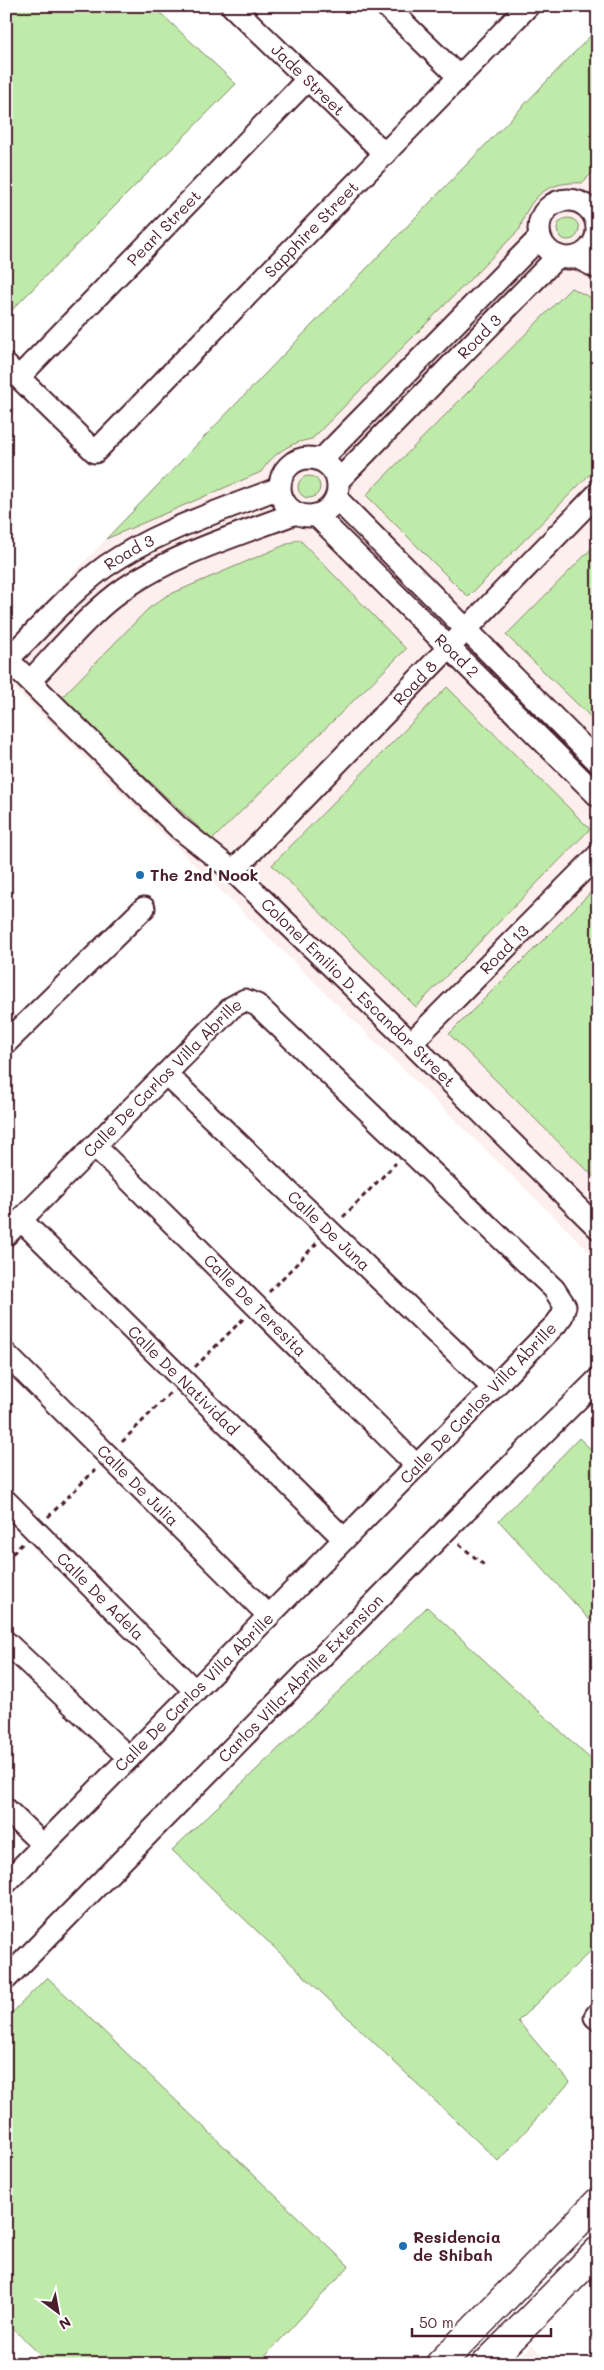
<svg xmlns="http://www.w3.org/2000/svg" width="604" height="2370" font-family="Mali,sans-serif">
  <rect width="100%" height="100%" fill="#fff"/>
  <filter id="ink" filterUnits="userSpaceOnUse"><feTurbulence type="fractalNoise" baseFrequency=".02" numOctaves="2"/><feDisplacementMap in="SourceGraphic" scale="10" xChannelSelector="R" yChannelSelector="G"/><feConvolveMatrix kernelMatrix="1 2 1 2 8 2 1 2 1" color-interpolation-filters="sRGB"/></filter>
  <g filter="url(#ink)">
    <!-- built -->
    <g fill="#fdefed">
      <path d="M598 28V1260L6 680V643Z"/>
      <path d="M532 2345 551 2364H514Z"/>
    </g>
    <!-- green -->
    <g fill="#beeba9" stroke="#84856a">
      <path d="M6 6H153L236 84 6 316Z"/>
      <path d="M598 28V167L582 183C548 181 529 196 520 229L312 439C289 443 274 453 261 472L106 539Z"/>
      <circle cx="568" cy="229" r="11"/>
      <path d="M571 288 598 301V466L468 597 366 495Z"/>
      <circle cx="309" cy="487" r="11"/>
      <path d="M299 539 406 649 212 840 61 698 148 609 166 596Z"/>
      <path d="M598 542V724L506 635Z"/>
      <path d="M447 687 590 829 416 1007 272 865Z"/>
      <path d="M598 885V1181L449 1034Z"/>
      <path d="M579 1438 598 1456V1629L499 1521Z"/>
      <path d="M427 1607 598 1766V1944L518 2021 570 2082 498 2161 172 1850Z"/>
      <path d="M47 1977 349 2266 258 2364H50L6 2322V2019Z"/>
    </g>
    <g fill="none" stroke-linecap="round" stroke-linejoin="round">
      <!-- minor casing -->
      <g stroke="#4a1f2b" stroke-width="25">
        <g id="minor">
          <path id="s1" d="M232 6 385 154"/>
          <path d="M386 6 459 77"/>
          <circle cx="568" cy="229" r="29"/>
          <path d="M576 257 598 268"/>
          <path id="s2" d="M6 365 95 452 528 6"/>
          <path id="s3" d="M19 377 308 79"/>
          <circle cx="309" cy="487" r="29"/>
          <path d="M321 460 540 237"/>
          <path id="s4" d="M338 481 558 256"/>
          <path d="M336 498 598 762"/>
          <path id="s5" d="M316 515 598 796"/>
          <path id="s6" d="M6 658 179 828 233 871 411 1043 598 1228"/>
          <path id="s7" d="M6 661C39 629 69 593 106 566 158 530 221 511 279 488"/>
          <path d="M30 681C60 650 89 613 125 588 176 553 238 535 296 513"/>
          <path id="s8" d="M233 871 598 493"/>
          <path d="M6 1043 144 908"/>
          <path id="s9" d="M411 1043 598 855"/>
          <path id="s10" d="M166 1074 493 1388"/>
          <path id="s11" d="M95 1146 417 1466"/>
          <path id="s12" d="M21 1220 344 1539"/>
          <path id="s13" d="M6 1235 232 1007 245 1000 257 1005 554 1289 565 1306 562 1316 556 1324 6 1883"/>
          <path id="s14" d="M6 1354 269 1616"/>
          <path id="s15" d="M6 1501 195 1691"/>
          <path d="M6 1642 129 1758"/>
          <path d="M6 1809 43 1845"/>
          <path id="s16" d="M6 1979 445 1531 598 1379"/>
          <path d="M598 2013 595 2017 598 2019"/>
        </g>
      </g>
      <!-- major casing -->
      <g stroke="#4a1f2b" stroke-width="31">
        <g id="major">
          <path d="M440 2364 598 2202"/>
          <path d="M486 2364 598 2251"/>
        </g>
      </g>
      <!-- path -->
      <g stroke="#4a1f2b" stroke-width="3" stroke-dasharray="5 4" stroke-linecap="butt">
        <path d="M343 1217 396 1163"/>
        <path d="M269 1292 317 1243"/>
        <path d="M195 1367 244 1318"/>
        <path d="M122 1442 170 1393"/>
        <path d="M48 1517 95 1470"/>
        <path d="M459 1544 484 1565"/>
        <path d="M6 1560 23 1543"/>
      </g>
      <!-- minor -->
      <use href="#minor" stroke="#fff" stroke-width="21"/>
      <!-- major -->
      <use href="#major" stroke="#fff" stroke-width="28"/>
    </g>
  </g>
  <!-- markers -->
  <g fill="#1f6fb2" stroke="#fff" stroke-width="2">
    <circle cx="140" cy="875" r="5"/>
    <circle cx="403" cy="2246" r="5"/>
  </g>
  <g text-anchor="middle" stroke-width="5" stroke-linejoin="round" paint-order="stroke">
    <!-- street labels -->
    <g font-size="16" fill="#4a1f2b" stroke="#fff">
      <text dy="6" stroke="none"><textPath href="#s1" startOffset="106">Jade Street</textPath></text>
      <text dy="6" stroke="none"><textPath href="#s3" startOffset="208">Pearl Street</textPath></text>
      <text dy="6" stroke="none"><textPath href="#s2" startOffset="435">Sapphire Street</textPath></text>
      <text dy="6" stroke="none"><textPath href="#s4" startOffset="202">Road 3</textPath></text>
      <text dy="6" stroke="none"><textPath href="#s7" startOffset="165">Road 3</textPath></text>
      <text dy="6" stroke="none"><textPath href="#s5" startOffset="199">Road 2</textPath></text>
      <text dy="6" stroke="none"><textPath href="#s8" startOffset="262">Road 8</textPath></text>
      <text dy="6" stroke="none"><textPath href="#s9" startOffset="132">Road 13</textPath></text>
      <text dy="6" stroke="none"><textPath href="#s6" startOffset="486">Colonel Emilio D. Escandor Street</textPath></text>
      <text dy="6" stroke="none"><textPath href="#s13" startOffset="222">Calle De Carlos Villa Abrille</textPath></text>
      <text dy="6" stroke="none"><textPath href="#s10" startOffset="226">Calle De Juna</textPath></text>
      <text dy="6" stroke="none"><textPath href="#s11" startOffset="226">Calle De Teresita</textPath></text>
      <text dy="6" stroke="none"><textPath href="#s12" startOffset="228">Calle De Natividad</textPath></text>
      <text transform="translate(478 1403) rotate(-46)" y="6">Calle De Carlos Villa Abrille</text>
      <text dy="6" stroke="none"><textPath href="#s14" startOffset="186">Calle De Julia</textPath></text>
      <text dy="6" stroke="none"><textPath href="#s15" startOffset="134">Calle De Adela</textPath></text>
      <text dy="6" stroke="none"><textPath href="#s16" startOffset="421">Carlos Villa-Abrille Extension</textPath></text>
      <text transform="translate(194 1692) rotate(-45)" y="6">Calle De Carlos Villa Abrille</text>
    </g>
    <!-- poi labels -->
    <g font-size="16" font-weight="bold" fill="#4a1f2b" stroke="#fff" text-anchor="start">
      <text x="150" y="881">The 2nd Nook</text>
      <text x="413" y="2243">Residencia<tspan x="413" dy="18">de Shibah</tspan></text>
    </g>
  </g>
  <!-- margin -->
  <rect width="604" height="2370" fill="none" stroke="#fff" stroke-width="25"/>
  <rect x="12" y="12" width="579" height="2345" fill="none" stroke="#4a1f2b" stroke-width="2" filter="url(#ink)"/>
  <!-- north arrow -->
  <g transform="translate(58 2312) rotate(148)" stroke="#ffffff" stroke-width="4" paint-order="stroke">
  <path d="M0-4L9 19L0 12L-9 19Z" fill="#4a1f2b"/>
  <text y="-8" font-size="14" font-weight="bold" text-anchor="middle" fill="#4a1f2b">N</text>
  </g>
  <!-- scale -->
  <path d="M412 2328v8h139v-8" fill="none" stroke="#4a1f2b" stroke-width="2.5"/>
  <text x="419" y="2328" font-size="15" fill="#4a1f2b" stroke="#ffffff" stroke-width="4" paint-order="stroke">50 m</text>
</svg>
